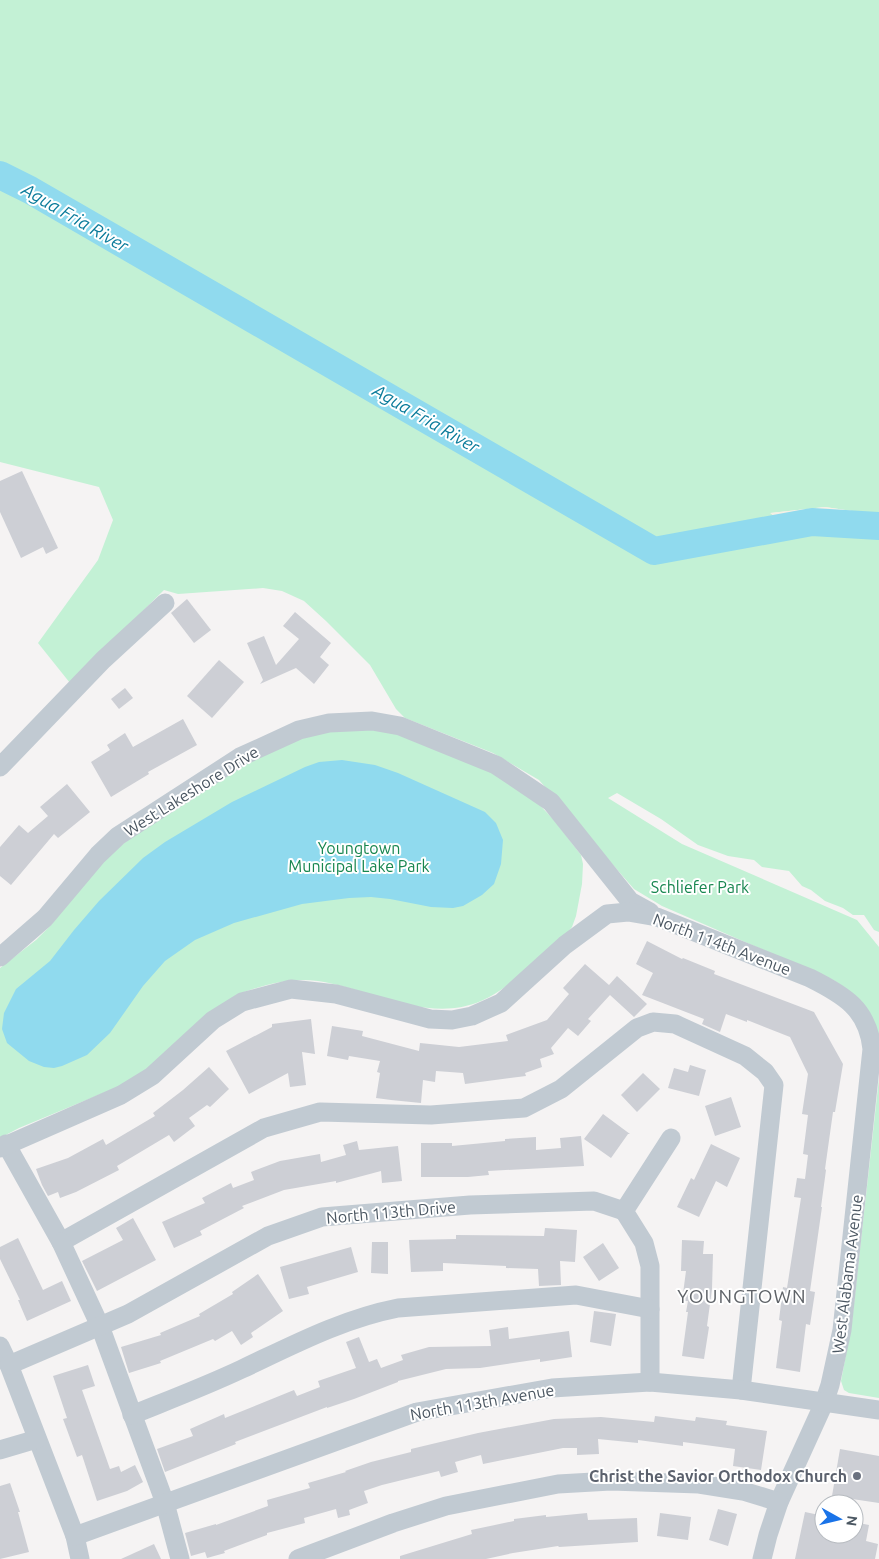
<svg xmlns="http://www.w3.org/2000/svg" width="879" height="1559" font-family="Ubuntu,sans-serif">
  <rect width="100%" height="100%" fill="#f5f3f3"/>
  <!-- green -->
  <g fill="#c3f1d5">
    <path d="M0 0H879V515L825 507 771 513 791 529 879 537V932L874 930 864 915H853L843 908 825 901 811 890 802 886 789 871 762 867 754 860 728 856 698 845 661 819 617 793 608 798 682 844 857 920 879 947V1041C873 1010 860 998 835 981L662 906 634 889 539 780 493 753 405 718 396 709 370 665 326 621 304 601 282 591 263 588 178 594 164 590 70 683 38 643 98 560 113 520 99 487 0 462Z"/>
    <path d="M355 727 393 731 482 767 530 795 554 820 581 855 583 864 582 884 576 916 572 927 568 932C542 955 513 987 481 1001 428 1024 371 989 318 981 289 977 263 985 236 995L158 1061 125 1084 19 1128 0 1138V968L36 940 50 926 104 859 128 840 173 808 250 762 304 736Z"/>
    <path d="M879 1078V1398L849 1393 844 1390 841 1381 852 1322Z"/>
  </g>
  <!-- sand -->
  <path fill="#f5f0e5" d="M825 507 879 515V537L790 529 770 513Z"/>
  <!-- water -->
  <path fill="#90daee" d="M342 760 375 765 398 773 485 812 496 823 503 840 501 864 494 884 482 895 463 906 453 908 431 907 390 899 371 897 349 898 302 904 234 923 195 940 165 961 143 986 110 1033 87 1055 62 1066 54 1068 44 1067 29 1061 7 1043 2 1029 4 1013 16 989 50 961 74 930 99 901 143 858 165 842 232 802 305 767 319 762Z"/>
  <g fill="none" stroke-linecap="round" stroke-linejoin="round">
    <!-- river -->
    <path stroke="#90daee" stroke-width="28" d="M0 175 30 190 654 551 812 522 879 526"/>
  </g>
  <!-- building -->
  <g fill="#cdcfd5">
    <path d="M22 471 58 548 46 554 43 547 21 558 0 512V481Z"/>
    <path d="M187 599 211 630 194 643 171 613Z"/>
    <path d="M295 612 331 643 320 657 329 665 314 684 296 668 260 684 263 680 247 643 264 636 276 665 299 639 283 626Z"/>
    <path d="M219 660 244 682 212 718 187 696Z"/>
    <path d="M125 688 133 698 119 709 111 699Z"/>
    <path d="M183 719 197 745 148 772 149 774 111 797 91 762 110 750 107 745 125 733 133 747Z"/>
    <path d="M67 784 90 812 58 838 54 834 11 885 0 876V847L19 825 28 833 48 816 40 807Z"/>
    <path d="M647 941 682 959 683 958 715 971 714 974 814 1012 843 1064 835 1112H833L825 1169 826 1170 821 1207H822L810 1291 815 1292 810 1325 806 1324 800 1372 776 1368 782 1321 779 1320 783 1287 787 1288 801 1198 794 1197 797 1178 805 1179 808 1155 803 1154 808 1115 802 1114 808 1074 790 1037 747 1020V1022L726 1014 720 1032 702 1024 704 1019 642 995 653 973 636 964Z"/>
    <path d="M585 964 609 985 617 976 647 1004 634 1017 610 995 588 1019 591 1021 578 1036 568 1028 551 1048 554 1054 540 1059 542 1067 525 1073 526 1076 465 1084 463 1073 436 1071 435 1082 423 1080 421 1103 391 1100 376 1098 380 1073 377 1072 380 1061 349 1056 348 1060 327 1056 332 1026 363 1031 362 1036 419 1051 420 1043 459 1047 508 1041 506 1035 547 1020 569 994 563 988Z"/>
    <path d="M311 1019 315 1054 302 1052 306 1085 290 1087 288 1073 249 1094 226 1051 272 1027V1024Z"/>
    <path d="M690 1065 706 1070 699 1096 668 1088 674 1068 688 1072Z"/>
    <path d="M209 1067 229 1089 210 1107 207 1105 189 1118 195 1126 174 1142 169 1135 117 1166 119 1170 76 1192 60 1198 58 1192 48 1196 42 1185 36 1169 68 1158 103 1139 106 1145 155 1116 153 1113 183 1090Z"/>
    <path d="M643 1073 660 1089 637 1112 621 1095Z"/>
    <path d="M731 1097 741 1127 715 1136 705 1106Z"/>
    <path d="M603 1114 630 1134H628L611 1158 584 1139Z"/>
    <path d="M581 1136 584 1166 488 1171 489 1175 468 1177H421V1143H452V1146L505 1141V1139L536 1137V1150L561 1148 560 1138Z"/>
    <path d="M357 1141 359 1150 398 1146 402 1181 382 1183 381 1171 336 1183V1181L284 1190 242 1206 244 1208 200 1231 202 1235 174 1248 162 1222 205 1203 202 1198 231 1183 233 1188 254 1180 251 1172 280 1161 320 1154 321 1162 346 1155 343 1145Z"/>
    <path d="M711 1144 740 1158 727 1187 716 1181 699 1217 677 1207 691 1178 694 1180Z"/>
    <path d="M133 1218 156 1260 97 1291 82 1261 123 1240 116 1228Z"/>
    <path d="M545 1228 577 1230 575 1262 560 1261 561 1285 539 1286 538 1269 506 1268V1266L443 1263V1271L411 1272 409 1240 456 1239V1235L544 1236Z"/>
    <path d="M18 1238 43 1290 62 1281 71 1301 27 1321 18 1300H20L0 1259V1247Z"/>
    <path d="M682 1240 704 1241 703 1254H713L712 1289 707 1326 709 1327 704 1359 682 1356 688 1312H686L688 1301H682L686 1271H681Z"/>
    <path d="M372 1242H388V1274L371 1273Z"/>
    <path d="M603 1243 619 1268 599 1281 583 1257Z"/>
    <path d="M351 1247 358 1272 307 1287 309 1294 289 1299 280 1267Z"/>
    <path d="M258 1274 283 1311 251 1333 253 1337 241 1345 232 1331 215 1341 213 1339 160 1361 161 1363 129 1373 121 1347 161 1335 160 1333 200 1316 199 1314 233 1294 232 1292Z"/>
    <path d="M594 1311 616 1314 611 1346 590 1342Z"/>
    <path d="M508 1327 509 1339 569 1331 572 1357 540 1362V1359L480 1368 446 1369 398 1381V1382L354 1399 327 1408V1407L235 1442 236 1444 165 1472 157 1449 193 1436 190 1429 224 1414 225 1418 294 1390 297 1396 320 1387 318 1381 356 1368 346 1342 359 1337 369 1362 377 1359 381 1368 403 1360 401 1355 429 1347 491 1346 489 1330Z"/>
    <path d="M88 1365 95 1386 82 1390 110 1469 119 1466 121 1472 135 1465 143 1482 127 1491 97 1501 82 1455 77 1457 63 1419 67 1418 53 1376Z"/>
    <path d="M655 1416 695 1421 696 1417 727 1421 726 1425 767 1431 761 1470 733 1466 735 1449 683 1442V1446L638 1440V1443L598 1439 599 1454 577 1455V1448H563L483 1464 481 1455 455 1462 458 1472 441 1477 439 1471 382 1485 364 1491 368 1503 349 1510 350 1515 338 1518 336 1509 304 1518 305 1523 267 1533V1535L224 1551 225 1553 207 1558 205 1552 191 1556 185 1533 216 1524V1525L268 1506 267 1500 310 1488 308 1483 346 1472 345 1471 371 1462 411 1452V1449L478 1433 554 1419 601 1417 654 1422Z"/>
    <path d="M840 1449 879 1456V1503L832 1496Z"/>
    <path d="M10 1483 20 1512H18L29 1552 0 1559V1486Z"/>
    <path d="M718 1509 737 1514 728 1546 709 1540Z"/>
    <path d="M805 1512 824 1516V1534H854V1522L869 1525 866 1541 878 1544 875 1559H795Z"/>
    <path d="M587 1513 588 1520 637 1518 638 1542 559 1547 558 1546 513 1553 486 1559H400V1556L472 1534 471 1530 514 1521V1519L546 1515V1517Z"/>
    <path d="M660 1513 691 1517 688 1540 657 1536Z"/>
    <path d="M154 1544 161 1559H121Z"/>
  </g>
  <g fill="none" stroke-linecap="round" stroke-linejoin="round">
    <!-- minor -->
    <g stroke="#c1cad2" stroke-width="19">
      <path d="M0 767 103 660 165 603"/>
      <path d="M0 957 45 918 98 855 118 836 240 757 299 730 329 723 372 721 400 726 496 765 551 802 630 901 650 912"/>
      <path d="M6 1144 61 1242 264 1128 320 1112 431 1115 524 1108 561 1089 637 1028 653 1022 675 1024 745 1056 765 1072 774 1085 741 1390"/>
      <path d="M0 1148 121 1095 152 1076 213 1020 242 1002 291 989 336 994 430 1019 452 1020 472 1016 501 1003 565 945 607 914 628 912 657 917 810 978C844 995 868 1009 872 1049L842 1330 830 1385 824 1403 779 1502 768 1535 762 1559"/>
      <path d="M61 1242 100 1326 165 1503 180 1559"/>
      <path d="M0 1346 9 1365 75 1536 80 1559"/>
      <path d="M9 1365 128 1314 268 1236 322 1217 470 1205 594 1201 624 1211"/>
      <path d="M650 1382V1266L644 1243 624 1211 671 1138"/>
      <path d="M132 1415C169 1400 206 1386 242 1369 293 1345 342 1319 398 1308L576 1295 650 1309"/>
      <path d="M0 1450 37 1439"/>
      <path d="M75 1536 417 1412 552 1388 650 1382 741 1390 879 1410"/>
      <path d="M298 1559 393 1523 446 1506 558 1484 611 1481 699 1484 743 1491 779 1502"/>
    </g>
  </g>
  <!-- markers -->
  <circle fill="#6b7280" stroke="#fff" stroke-width="2" cx="857" cy="1476" r="5"/>
  <g text-anchor="middle" stroke-width="4" stroke-linejoin="round" paint-order="stroke">
    <!-- street labels -->
    <g font-size="16" fill="#4a5661" stroke="#fff">
      <text transform="translate(191 791) rotate(-32)" y="6">West Lakeshore Drive</text>
      <text transform="translate(722 944) rotate(21)" y="6">North 114th Avenue</text>
      <text transform="translate(391 1212) rotate(-5)" y="6">North 113th Drive</text>
      <text transform="translate(847 1274) rotate(-83)" y="6">West Alabama Avenue</text>
      <text transform="translate(482 1402) rotate(-10)" y="6">North 113th Avenue</text>
    </g>
    <!-- park labels -->
    <g font-size="16" fill="#17864f" stroke="#fff">
      <text x="359" y="854">Youngtown<tspan x="359" dy="18">Municipal Lake Park</tspan></text>
      <text x="700" y="893">Schliefer Park</text>
    </g>
    <!-- worship labels -->
    <g font-size="16" font-weight="bold" fill="#5b616d" stroke="#fff" text-anchor="end">
      <text x="847" y="1482">Christ the Savior Orthodox Church</text>
    </g>
    <!-- water labels -->
    <g font-size="18" font-style="italic" fill="#0c7c9b" stroke="#fff">
      <text transform="translate(75 218) rotate(30)" y="6">Agua Fria River</text>
      <text transform="translate(426 419) rotate(30)" y="6">Agua Fria River</text>
    </g>
    <!-- quarter labels -->
    <g font-size="19" letter-spacing="1" fill="#5f6368" stroke="#fff">
      <text x="742" y="1303">YOUNGTOWN</text>
    </g>
  </g>
  <!-- north arrow -->
  <g transform="translate(839 1519) rotate(98)"><circle r="24" fill="#ffffff" stroke="#b7bbc0"/>
  <path d="M0-4L9 19L0 12L-9 19Z" fill="#1a73e8"/>
  <text y="-8" font-size="14" font-weight="bold" text-anchor="middle" fill="#4a5661">N</text>
  </g>
</svg>
